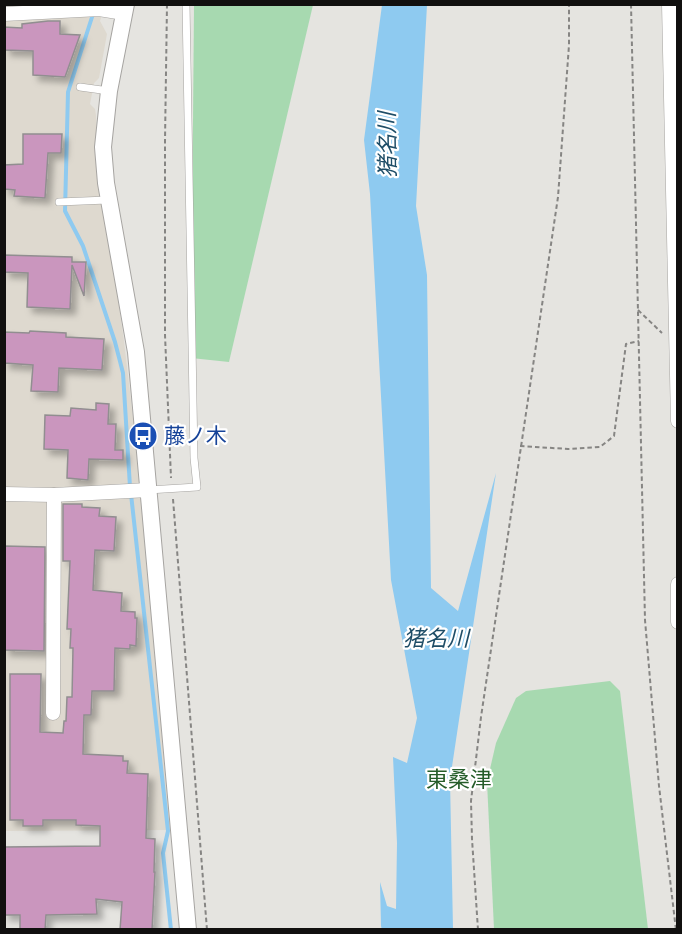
<svg xmlns="http://www.w3.org/2000/svg" width="682" height="934" font-family="'IBM Plex Sans','Noto Sans JP',sans-serif">
  <defs>
    <filter id="shadow"><feDropShadow dx="5.5" dy="5.5" stdDeviation="3" flood-color="#0004"/></filter>
  </defs>
  <rect width="100%" height="100%" fill="#e5e4e0"/>
  <!-- built -->
  <g fill="#ded9cf">
    <path d="M5 5H105L100 21 107 34 99 78 94 83 90 104 95 109 96 115 98 160 124 341 141 487 73 490 5 489Z"/>
    <path d="M141 494 170 830 5 831 4 497Z"/>
  </g>
  <!-- green -->
  <g fill="#a7d9b0">
    <path d="M194 5H313L229 362 191 358Z"/>
    <path d="M610 681 620 691 648 929H494L487 782 496 743 516 698 526 691Z"/>
  </g>
  <!-- water -->
  <path fill="#8ecaf0" d="M382 5H427L416 206 427 275 431 588 458 611 496 473 450 780 453 929 382 930 381 926 380 882 387 906 396 909 397 843 393 757 407 763 417 718 391 580 370 194 364 140Z"/>
  <g fill="none" stroke-linecap="round" stroke-linejoin="round">
    <!-- stream -->
    <g stroke="#8ecaf0" stroke-width="4">
      <path d="M93 14 68 92 65 211 83 246 115 342 123 373 130 487"/>
      <path d="M131 494 168 831 163 853 171 930"/>
    </g>
  </g>
  <!-- building -->
  <g fill="#ca96be" stroke="#918e90" stroke-width="1.5" filter="url(#shadow)">
    <path d="M48 21H60V34L80 35 65 77 33 75V51L5 50 4 27 22 28V24Z"/>
    <path d="M23 134H62L61 153H48L45 198 14 196 15 190 4 189V165L23 164Z"/>
    <path d="M4 255 72 257V262H86L84 296 72 265 70 309 27 307 28 273 4 272Z"/>
    <path d="M30 331 66 333V337L104 339 102 370 59 368 58 392 31 391 33 365 4 363V332L29 333Z"/>
    <path d="M96 403 109 404 108 424H116L115 450H123V460L89 459 88 480 67 478 68 450 44 449 45 415 70 416 71 408 96 410Z"/>
    <path d="M63 504H82V507L100 508 99 516 116 517 114 551 95 550 93 590 122 593 121 611 135 612V618H137L136 646 130 645V649L115 648 114 691H92L91 715H84L83 754 123 756V761H128L127 773 148 774 146 838 155 839 154 872H155L152 930H120L122 902 96 899 97 914 46 915 45 930H20V915H4V847L100 846V826L76 825V820H43V826H23V820H10V674H41L40 732 63 733 64 721H66L67 697H72L73 648H70L71 629H67L70 561H63Z"/>
    <path d="M4 546 45 547 44 651 4 650Z"/>
  </g>
  <g fill="none" stroke-linecap="round" stroke-linejoin="round">
    <!-- service casing -->
    <g stroke="#a6a4a1" stroke-width="8">
      <g id="service">
        <path d="M80 87 109 91"/>
        <path d="M59 202 107 200"/>
        <path d="M148 490 197 487 194 458 186 4"/>
      </g>
    </g>
    <!-- minor casing -->
    <g stroke="#a6a4a1" stroke-width="15">
      <g id="minor">
        <path d="M669 4 678 421"/>
        <path d="M4 14 99 9 124 13"/>
        <path d="M4 494 54 495 148 490"/>
        <path d="M678 584V622"/>
        <path d="M53 713 54 495"/>
      </g>
    </g>
    <!-- tertiary casing -->
    <g stroke="#a6a4a1" stroke-width="18">
      <path id="tertiary" d="M126 4 109 91 103 147 106 183 136 352 188 930"/>
    </g>
    <!-- path -->
    <g stroke="#868583" stroke-width="2" stroke-dasharray="4.5 3" stroke-linecap="butt">
      <path d="M167 4 165 141V335L171 478"/>
      <path d="M631 4 645 620 659 786 676 930"/>
      <path d="M638 310 662 333"/>
      <path d="M520 446 568 449 600 447 614 436 626 344 639 341"/>
      <path d="M173 499 207 930"/>
      <path d="M478 930 472 839 471 801 481 717 558 197 569 45V4"/>
    </g>
    <!-- service -->
    <use href="#service" stroke="#fff" stroke-width="7"/>
    <!-- minor -->
    <use href="#minor" stroke="#fff" stroke-width="14"/>
    <!-- tertiary -->
    <use href="#tertiary" stroke="#fff" stroke-width="16"/>
  </g>
  <!-- icons -->
  <defs>
    <g id="bus-disc" transform="scale(1.5)"><circle r="9.5" fill="#1a4fb4" stroke="#fff"/><path d="M-5-6H5V4H4V6H2V4H-2V6H-4V4H-5ZM-3.5-4V0h7V-4ZM-3.5 1.2v1.5H-2V1.2ZM2 1.2v1.5H3.5V1.2Z" fill="#fff"/></g>
  </defs>
  <g fill-rule="evenodd">
    <use href="#bus-disc" x="143" y="436"/>
  </g>
  <g text-anchor="middle" stroke-width="4.5" stroke-linejoin="round" paint-order="stroke">
    <!-- transit labels -->
    <g font-size="21" fill="#164399" stroke="#fff" text-anchor="start">
      <text x="164" y="443">藤ノ木</text>
    </g>
    <!-- water labels -->
    <g font-size="22" font-style="italic" fill="#1e4d67" stroke="#fff">
      <text transform="translate(387 145) rotate(-91)" y="8">猪名川</text>
      <text x="436" y="646">猪名川</text>
    </g>
    <!-- neighbourhood labels -->
    <g font-size="22" fill="#265d2a" stroke="#fff">
      <text x="459" y="787">東桑津</text>
    </g>
  </g>
  <!-- border -->
  <rect width="682" height="934" fill="none" stroke="#11100f" stroke-width="12"/>
</svg>
